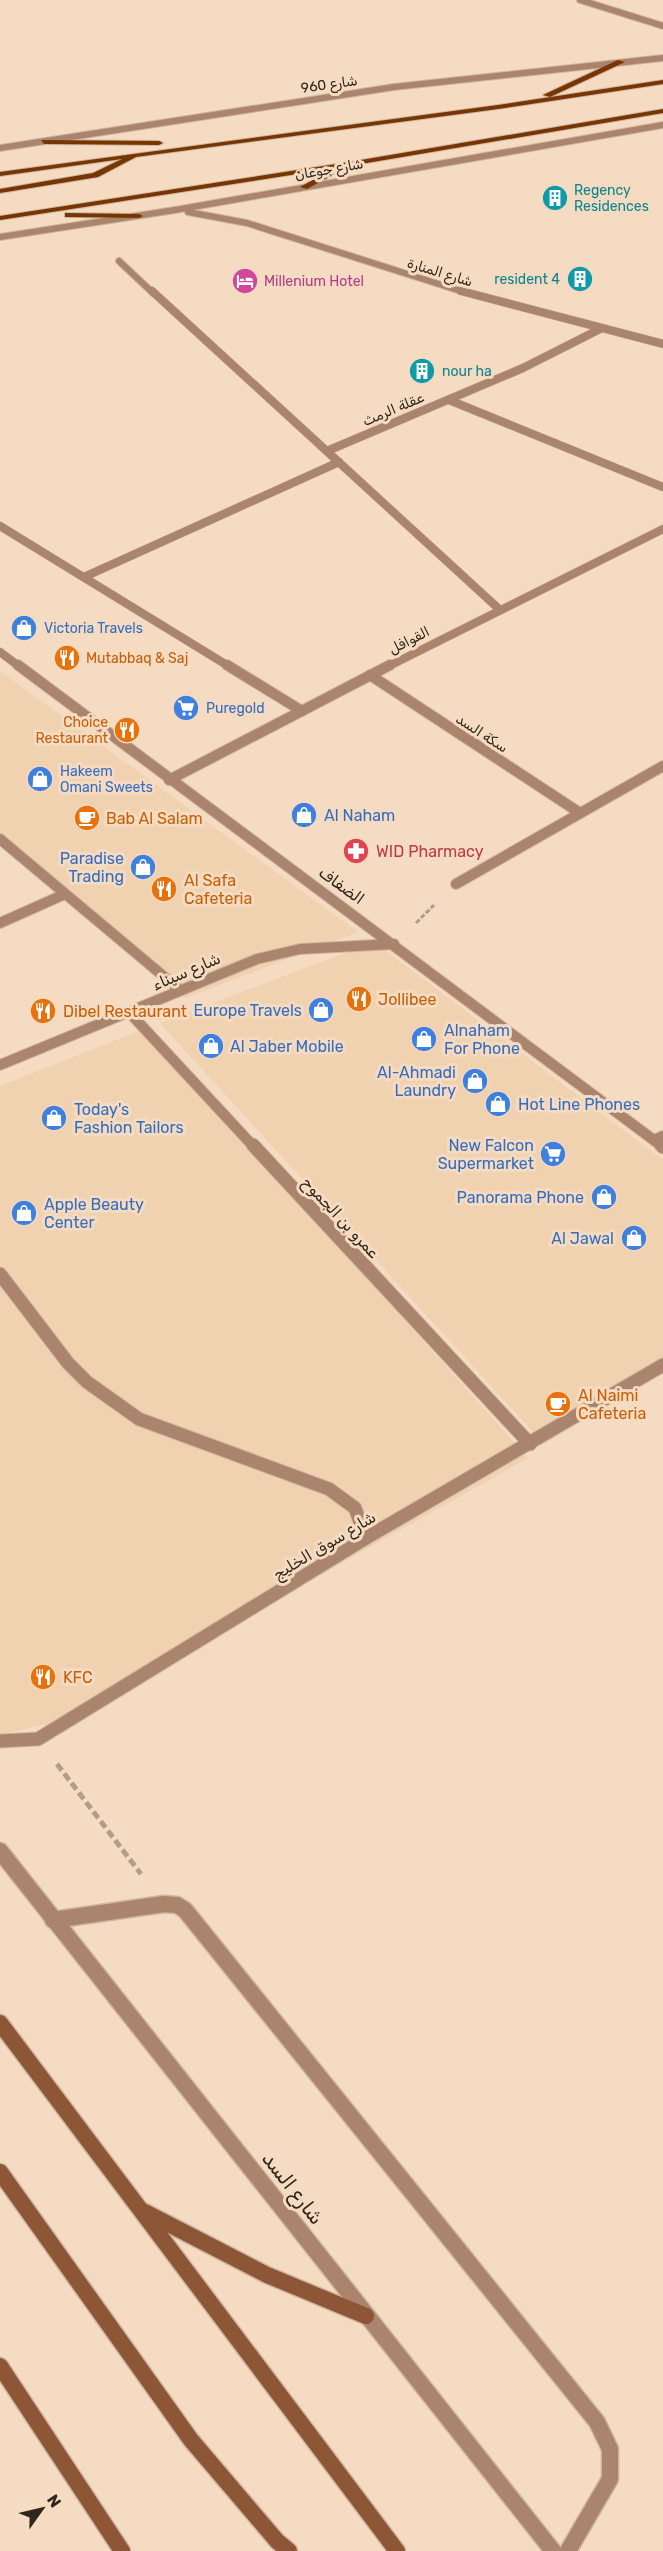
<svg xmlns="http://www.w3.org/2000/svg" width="663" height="2551" font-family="Rubik,Cairo,sans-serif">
  <rect width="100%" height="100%" fill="#f5dbc1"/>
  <!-- built -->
  <g fill="#f0d1b0">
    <path d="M0 671 358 932 185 998 0 832Z"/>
    <path d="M374 942 663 1160V1371L544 1444 160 1023Z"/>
    <path d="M144 1029 528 1458 63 1720 0 1735V1086Z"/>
  </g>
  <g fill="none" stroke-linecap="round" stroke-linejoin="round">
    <!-- lane-far3 casing -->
    <g stroke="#ceb7a0" stroke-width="9">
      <g id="lane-far3">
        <path d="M449 400 663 487"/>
        <path d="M0 526 230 667"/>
        <path d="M84 577 339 462"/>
      </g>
    </g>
    <!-- lane-far2 casing -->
    <g stroke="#ceb7a0" stroke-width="12">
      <g id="lane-far2">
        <path d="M227 665 302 711"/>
        <path d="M654 1140 663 1136"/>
      </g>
    </g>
    <!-- lane-far1 casing -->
    <g stroke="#ceb7a0" stroke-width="15">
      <path id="lane-far1" d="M0 1274 68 1363 87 1382 139 1419 329 1489 355 1508 366 1538"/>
    </g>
    <!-- lane casing -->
    <g stroke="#ceb7a0" stroke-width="19">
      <path id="lane" d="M53 1920 164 1904 177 1905 185 1910 597 2422 610 2449V2479L568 2551"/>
    </g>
    <!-- street-far4 casing -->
    <g stroke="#ceb7a0" stroke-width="8">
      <g id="street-far4">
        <path d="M580 0 663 26"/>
        <path d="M0 148 394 87 663 58"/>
        <path d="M188 212 247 223 467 293"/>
        <path d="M0 237 175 210 663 125"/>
        <path d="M119 261 153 293"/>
      </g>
    </g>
    <!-- street-far3 casing -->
    <g stroke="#ceb7a0" stroke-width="9">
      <g id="street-far3">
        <path d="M152 291 499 609"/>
        <path d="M461 291 663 344"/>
        <path d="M327 451 523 368 600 329"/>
        <path d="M0 652 20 667"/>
        <path d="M387 667 663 529"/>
      </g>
    </g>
    <!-- street-far2 casing -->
    <g stroke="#ceb7a0" stroke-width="12">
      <g id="street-far2">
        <path d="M18 665 663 1147"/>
        <path d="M370 675 580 813"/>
        <path d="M169 780 390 665"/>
        <path d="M0 839 180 990"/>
        <path d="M456 884 663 766"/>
        <path d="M0 923 65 894"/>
        <path d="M128 1011 254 1147"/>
        <path d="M0 1065 257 959 300 949 394 944"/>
      </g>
    </g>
    <!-- street-far1 casing -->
    <g stroke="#ceb7a0" stroke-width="15">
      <g id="street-far1">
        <path d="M253 1145 530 1444"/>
        <path d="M661 1145 663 1147"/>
        <path d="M0 1741 38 1739 366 1538 663 1365"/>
      </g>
    </g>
    <!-- street casing -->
    <g stroke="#ceb7a0" stroke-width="19">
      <path id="street" d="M0 1851 553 2551"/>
    </g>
    <!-- secondary casing -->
    <g stroke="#ceb7a0" stroke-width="19">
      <g id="secondary">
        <path d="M0 2023 397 2551"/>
        <path d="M0 2172 191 2440 277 2541 289 2551"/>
        <path d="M145 2212 267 2275 366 2316"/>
        <path d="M0 2366 122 2551"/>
      </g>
    </g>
    <!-- primary casing -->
    <g stroke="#ceb7a0" stroke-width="2">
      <g id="primary">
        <path d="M618 60 625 62 550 97 543 95Z"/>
        <path d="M663 80V84L498 109 136 157 98 177 0 193V189L93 173 122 159 0 176V172L498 105Z"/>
        <path d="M663 109V113L349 166 0 220V216L349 162Z"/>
        <path d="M41 140 159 141 163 143 159 145 44 144Z"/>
        <path d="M333 169 340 171 307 189 300 187Z"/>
        <path d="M65 213 139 214 143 216 139 218 68 217H65Z"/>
      </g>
    </g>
    <!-- path-far1 -->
    <path stroke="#b19d88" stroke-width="3" stroke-dasharray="5 2" stroke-linecap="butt" d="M416 923 434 905"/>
    <!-- path -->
    <path stroke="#b19d88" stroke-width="5" stroke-dasharray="8 4" stroke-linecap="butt" d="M57 1764 141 1874"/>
    <!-- lane-far3 -->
    <use href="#lane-far3" stroke="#ab846e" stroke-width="8"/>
    <!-- lane-far2 -->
    <use href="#lane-far2" stroke="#ab846e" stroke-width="10"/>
    <!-- lane-far1 -->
    <use href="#lane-far1" stroke="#ab846e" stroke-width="13"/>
    <!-- lane -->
    <use href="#lane" stroke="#ab846e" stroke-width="16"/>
    <!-- street-far4 -->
    <use href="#street-far4" stroke="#ab846e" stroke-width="6"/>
    <!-- street-far3 -->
    <use href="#street-far3" stroke="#ab846e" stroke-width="8"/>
    <!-- street-far2 -->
    <use href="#street-far2" stroke="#ab846e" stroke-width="10"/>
    <!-- street-far1 -->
    <use href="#street-far1" stroke="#ab846e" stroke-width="13"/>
    <!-- street -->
    <use href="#street" stroke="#ab846e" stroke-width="16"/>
    <!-- secondary -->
    <use href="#secondary" stroke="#8d5636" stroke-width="16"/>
    <!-- primary -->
    <use href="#primary" fill="#773501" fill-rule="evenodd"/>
  </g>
  <!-- icons -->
  <defs>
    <g id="building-disc" transform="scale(1.35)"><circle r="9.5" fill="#0f9aa8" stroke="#f5dbc1"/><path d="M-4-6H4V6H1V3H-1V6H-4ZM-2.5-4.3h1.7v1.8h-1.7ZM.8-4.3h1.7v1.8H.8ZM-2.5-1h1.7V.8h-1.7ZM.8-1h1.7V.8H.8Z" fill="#fff"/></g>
    <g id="hotel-disc" transform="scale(1.35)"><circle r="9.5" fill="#d1479c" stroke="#f5dbc1"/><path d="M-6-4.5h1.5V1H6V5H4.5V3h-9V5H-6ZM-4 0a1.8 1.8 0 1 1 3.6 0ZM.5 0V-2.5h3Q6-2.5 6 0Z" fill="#fff"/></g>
    <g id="shop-disc" transform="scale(1.35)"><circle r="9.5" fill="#3f7fe0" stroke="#f5dbc1"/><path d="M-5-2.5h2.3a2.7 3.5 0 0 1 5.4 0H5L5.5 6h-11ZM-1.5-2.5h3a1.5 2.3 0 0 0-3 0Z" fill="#fff"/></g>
    <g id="restaurant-disc" transform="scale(1.35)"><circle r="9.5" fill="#e8710a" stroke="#f5dbc1"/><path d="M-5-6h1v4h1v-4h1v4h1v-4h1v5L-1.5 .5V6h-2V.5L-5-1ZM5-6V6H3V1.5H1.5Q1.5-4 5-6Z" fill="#fff"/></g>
    <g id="supermarket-disc" transform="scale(1.35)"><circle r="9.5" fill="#3f7fe0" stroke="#f5dbc1"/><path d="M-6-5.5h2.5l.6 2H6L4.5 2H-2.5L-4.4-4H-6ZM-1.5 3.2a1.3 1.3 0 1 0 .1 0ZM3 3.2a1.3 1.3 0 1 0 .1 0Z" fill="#fff"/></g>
    <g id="cafe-disc" transform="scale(1.35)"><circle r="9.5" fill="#e8710a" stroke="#f5dbc1"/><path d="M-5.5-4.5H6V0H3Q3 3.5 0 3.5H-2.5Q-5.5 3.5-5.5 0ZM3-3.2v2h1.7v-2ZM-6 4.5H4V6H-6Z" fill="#fff"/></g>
    <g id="pharmacy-disc" transform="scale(1.35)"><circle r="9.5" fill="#e0444e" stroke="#f5dbc1"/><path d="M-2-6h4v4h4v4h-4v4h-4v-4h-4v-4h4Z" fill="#fff"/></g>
  </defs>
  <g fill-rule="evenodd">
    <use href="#building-disc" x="555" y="198"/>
    <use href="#building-disc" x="580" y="279"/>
    <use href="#hotel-disc" x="245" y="281"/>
    <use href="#building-disc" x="422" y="371"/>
    <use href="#shop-disc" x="24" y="628"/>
    <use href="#restaurant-disc" x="67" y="658"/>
    <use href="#supermarket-disc" x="186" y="708"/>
    <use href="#restaurant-disc" x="127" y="730"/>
    <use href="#shop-disc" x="40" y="779"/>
    <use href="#shop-disc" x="304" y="815"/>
    <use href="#cafe-disc" x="87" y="818"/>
    <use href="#pharmacy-disc" x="356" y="851"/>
    <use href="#shop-disc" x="143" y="867"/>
    <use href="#restaurant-disc" x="164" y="889"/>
    <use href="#restaurant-disc" x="359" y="999"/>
    <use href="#shop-disc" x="321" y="1010"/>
    <use href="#restaurant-disc" x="43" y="1011"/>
    <use href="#shop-disc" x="424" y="1039"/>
    <use href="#shop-disc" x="211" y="1046"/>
    <use href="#shop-disc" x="475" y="1081"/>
    <use href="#shop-disc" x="498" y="1104"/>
    <use href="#shop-disc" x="54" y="1118"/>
    <use href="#supermarket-disc" x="553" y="1154"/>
    <use href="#shop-disc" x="604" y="1197"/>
    <use href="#shop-disc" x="24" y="1213"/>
    <use href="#shop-disc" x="634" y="1238"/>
    <use href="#cafe-disc" x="558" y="1404"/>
    <use href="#restaurant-disc" x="43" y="1677"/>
  </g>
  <g text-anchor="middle" stroke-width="6" stroke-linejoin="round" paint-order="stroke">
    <!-- far-street labels -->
    <g font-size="14" fill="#30261c" stroke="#f5dbc1">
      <text transform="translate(329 84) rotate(-8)" y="5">شارع 960</text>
      <text transform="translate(329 169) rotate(-10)" y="5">شارع جوعان</text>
      <text transform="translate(440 272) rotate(17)" y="5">شارع المنارة</text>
      <text transform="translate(393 409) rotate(-23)" y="5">عقلة الرمث</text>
      <text transform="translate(409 640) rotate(-27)" y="5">القوافل</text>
      <text transform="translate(482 733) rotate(33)" y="5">سكة السد</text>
    </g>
    <!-- far-culture labels -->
    <g font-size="14" fill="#0d838f" stroke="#f5dbc1" text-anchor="start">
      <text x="574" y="195">Regency<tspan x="574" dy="16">Residences</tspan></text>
      <text x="560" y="284" text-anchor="end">resident 4</text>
      <text x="442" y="376">nour ha</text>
    </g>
    <!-- far-hotel labels -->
    <g font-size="14" fill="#b23c85" stroke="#f5dbc1" text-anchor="start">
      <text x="264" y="286">Millenium Hotel</text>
    </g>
    <!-- far-shop labels -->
    <g font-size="14" fill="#366cbe" stroke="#f5dbc1" text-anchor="start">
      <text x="44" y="633">Victoria Travels</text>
      <text x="206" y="713">Puregold</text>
      <text x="60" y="776">Hakeem<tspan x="60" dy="16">Omani Sweets</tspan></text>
    </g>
    <!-- far-food labels -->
    <g font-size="14" fill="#c56008" stroke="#f5dbc1" text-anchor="start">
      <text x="86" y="663">Mutabbaq &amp; Saj</text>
      <text x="108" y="727" text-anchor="end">Choice<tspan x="108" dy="16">Restaurant</tspan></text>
    </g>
    <!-- shop labels -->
    <g font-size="16" fill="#366cbe" stroke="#f5dbc1" text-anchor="start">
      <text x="324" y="821">Al Naham</text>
      <text x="124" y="864" text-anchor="end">Paradise<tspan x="124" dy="18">Trading</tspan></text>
      <text x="302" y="1016" text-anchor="end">Europe Travels</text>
      <text x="444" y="1036">Alnaham<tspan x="444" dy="18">For Phone</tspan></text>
      <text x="230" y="1052">Al Jaber Mobile</text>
      <text x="456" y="1078" text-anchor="end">Al-Ahmadi<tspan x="456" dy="18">Laundry</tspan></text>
      <text x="518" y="1110">Hot Line Phones</text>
      <text x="74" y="1115">Today's<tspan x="74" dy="18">Fashion Tailors</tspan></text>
      <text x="534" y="1151" text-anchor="end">New Falcon<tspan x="534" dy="18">Supermarket</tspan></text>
      <text x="584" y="1203" text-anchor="end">Panorama Phone</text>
      <text x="44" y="1210">Apple Beauty<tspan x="44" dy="18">Center</tspan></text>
      <text x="614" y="1244" text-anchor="end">Al Jawal</text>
    </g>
    <!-- food labels -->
    <g font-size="16" fill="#c56008" stroke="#f5dbc1" text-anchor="start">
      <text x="106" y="824">Bab Al Salam</text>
      <text x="184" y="886">Al Safa<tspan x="184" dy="18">Cafeteria</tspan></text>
      <text x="378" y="1005">Jollibee</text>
      <text x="63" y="1017">Dibel Restaurant</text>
      <text x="578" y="1401">Al Naimi<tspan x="578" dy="18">Cafeteria</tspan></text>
      <text x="63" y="1683">KFC</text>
    </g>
    <!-- health labels -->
    <g font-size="16" fill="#be3a42" stroke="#f5dbc1" text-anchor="start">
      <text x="376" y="857">WID Pharmacy</text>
    </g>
    <!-- street labels -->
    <g font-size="16" fill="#30261c" stroke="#f5dbc1">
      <text transform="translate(342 885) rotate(36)" y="6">الضفاف</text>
      <text transform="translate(186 971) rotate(-23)" y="6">شارع سيناء</text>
      <text transform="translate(341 1217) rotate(47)" y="6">عمرو بن الجموح</text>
      <text transform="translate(324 1545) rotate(-31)" y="6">شارع سوق الخليج</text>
    </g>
    <!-- near-street labels -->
    <g font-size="20" fill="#30261c" stroke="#f5dbc1">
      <text transform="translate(293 2188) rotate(52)" y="7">شارع السد</text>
    </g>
  </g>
  <!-- north arrow -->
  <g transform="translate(42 2509) rotate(56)" stroke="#f5dbc1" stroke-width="4.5" paint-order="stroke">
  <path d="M0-4.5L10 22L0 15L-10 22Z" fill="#30261c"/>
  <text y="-9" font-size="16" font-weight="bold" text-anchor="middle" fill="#30261c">N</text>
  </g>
</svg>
